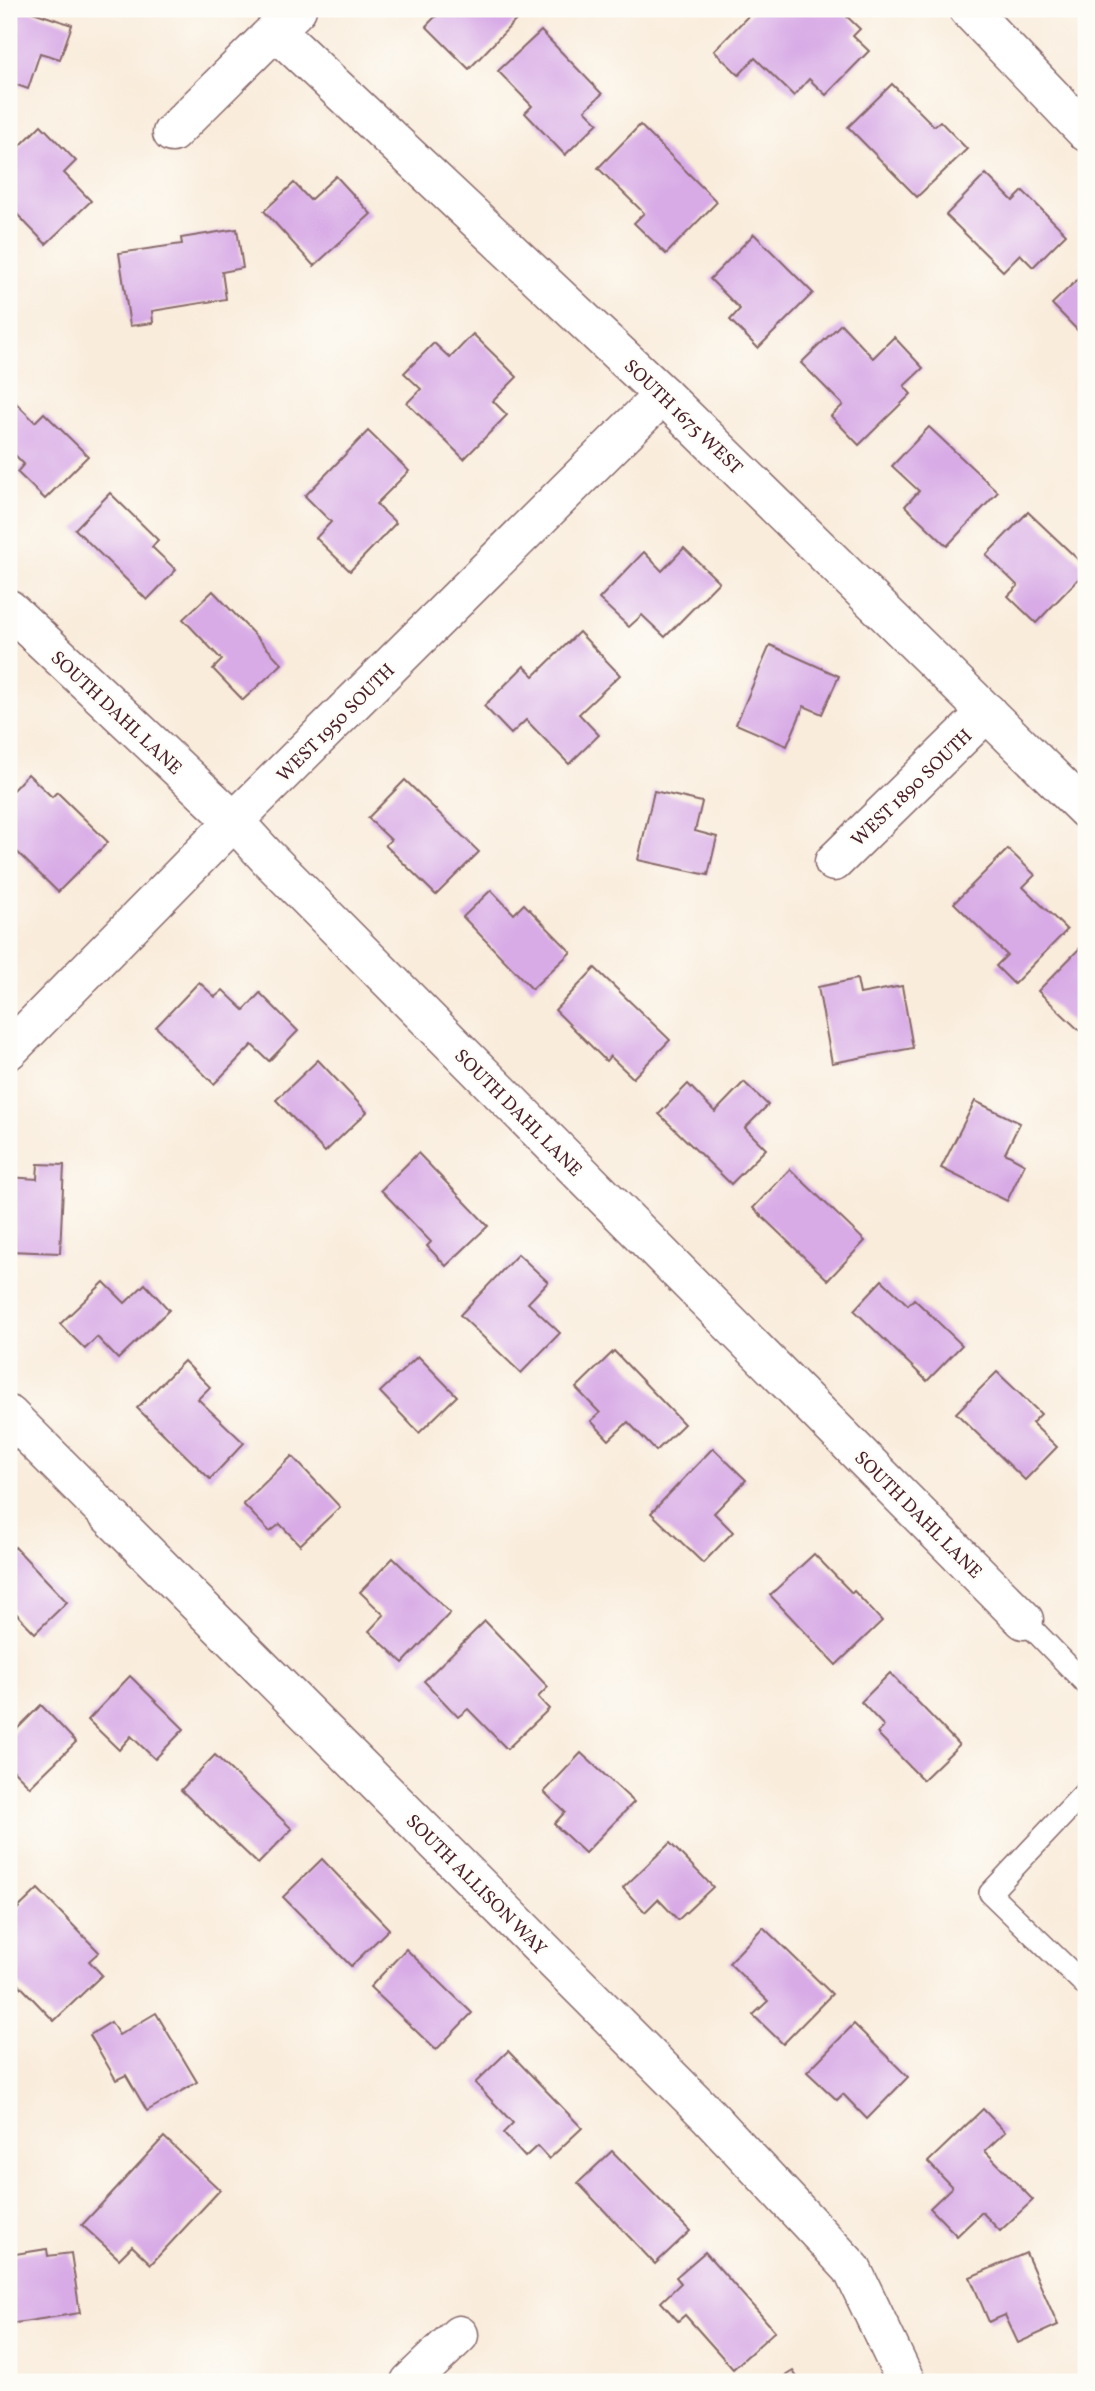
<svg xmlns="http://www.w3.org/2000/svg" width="1095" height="2391" font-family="Vollkorn,serif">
  <rect width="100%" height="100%" fill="#fdfcf7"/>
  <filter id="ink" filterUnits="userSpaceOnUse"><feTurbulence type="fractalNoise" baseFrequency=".0143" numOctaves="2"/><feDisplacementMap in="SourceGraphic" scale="14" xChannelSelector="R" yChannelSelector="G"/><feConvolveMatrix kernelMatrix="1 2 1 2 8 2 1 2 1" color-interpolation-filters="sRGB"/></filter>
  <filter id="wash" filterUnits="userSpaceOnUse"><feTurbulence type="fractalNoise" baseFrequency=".00686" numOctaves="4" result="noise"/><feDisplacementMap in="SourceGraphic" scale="28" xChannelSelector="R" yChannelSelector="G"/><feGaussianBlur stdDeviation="1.57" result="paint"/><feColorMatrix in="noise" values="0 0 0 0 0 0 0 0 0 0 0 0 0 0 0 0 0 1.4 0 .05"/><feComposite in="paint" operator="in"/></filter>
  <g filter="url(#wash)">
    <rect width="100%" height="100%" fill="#f9ecdb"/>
    <g id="blocks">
      <!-- building -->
      <g fill="#d8abe6">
        <path d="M9 9H24L72 25 60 59 40 53 28 89 9 82Z"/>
        <path d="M437 9H515L521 15 469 69 426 26 440 12Z"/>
        <path d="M755 9H810L815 14 819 9H839L860 29 853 36 869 51 826 95 809 79 794 96 755 58 739 75 714 51Z"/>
        <path d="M541 31 602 94 585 110 598 123 565 155 525 113 532 106 498 71Z"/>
        <path d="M892 84 934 126 940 121 967 149 917 197 848 127Z"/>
        <path d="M41 125 76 161 64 173 91 201 46 244 9 206V157Z"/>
        <path d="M640 125 717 202 666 254 634 223 644 213 598 168Z"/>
        <path d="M986 174 1013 201 1023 191 1066 234 1033 267 1020 254 1003 271 946 215Z"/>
        <path d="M336 176 371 214 314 266 264 211 294 183 310 200Z"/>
        <path d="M237 229 243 268 222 272 226 299 152 311 153 323 130 326 119 253 182 244 181 238Z"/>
        <path d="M754 234 813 293 758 348 730 320 740 309 710 279Z"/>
        <path d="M1086 271V339L1052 304Z"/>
        <path d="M841 324 873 358 894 337 923 368 904 386 911 394 859 445 831 416 843 405 801 363Z"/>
        <path d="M473 334 517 377 493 401 507 415 464 459 407 403 421 389 404 373 434 343 450 358Z"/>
        <path d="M10 397 35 422 44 413 88 456 45 499 17 472 24 464 9 449Z"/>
        <path d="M929 427 998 492 947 546 905 506 919 491 892 466Z"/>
        <path d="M368 431 409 471 376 504 396 523 350 571 316 538 331 522 305 496Z"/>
        <path d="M110 493 158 540 152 547 176 570 147 600 75 529Z"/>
        <path d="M1028 512 1086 567V571L1036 623 1008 596 1018 586 986 555Z"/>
        <path d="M684 548 719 582 665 637 642 615 629 627 599 599 644 552 662 571Z"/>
        <path d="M213 591 282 664 243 700 213 669 222 660 183 619Z"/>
        <path d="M579 632 620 675 579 714 599 735 569 764 526 720 511 734 484 706 524 666 534 676Z"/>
        <path d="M770 645 839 676 822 714 804 706 787 746 736 724Z"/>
        <path d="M28 774 52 797 57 792 108 842 58 892 9 844V794Z"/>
        <path d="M405 780 479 852 436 895 385 845 391 840 368 818Z"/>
        <path d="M654 791 702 802 695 831 717 837 708 875 638 860Z"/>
        <path d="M1008 849 1035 875 1023 887 1067 930 1014 984 996 966 1007 955 954 903Z"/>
        <path d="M491 890 514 914 524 904 571 952 532 989 463 917Z"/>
        <path d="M1080 948 1086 954V1037L1038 991Z"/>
        <path d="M595 968 670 1040 633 1078 610 1056 606 1061 555 1010Z"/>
        <path d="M857 979 860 994 902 986 913 1048 832 1063 818 987Z"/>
        <path d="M199 982 215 997 223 990 244 1010 260 993 298 1031 269 1061 252 1045 214 1084 156 1027Z"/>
        <path d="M318 1060 367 1112 325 1152 276 1100Z"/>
        <path d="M744 1082 768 1105 745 1128 766 1149 731 1184 659 1114 688 1084 715 1112Z"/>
        <path d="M975 1101 1020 1123 1005 1153 1025 1164 1007 1201 941 1168Z"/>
        <path d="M418 1153 488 1226 446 1266 427 1246 431 1242 381 1190Z"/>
        <path d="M38 1164 64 1165 60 1253 9 1251V1177L37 1179Z"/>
        <path d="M790 1169 865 1241 828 1280 753 1208Z"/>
        <path d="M518 1254 548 1282 528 1303 560 1333 521 1373 460 1315Z"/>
        <path d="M882 1280 908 1305 914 1299 962 1345 927 1381 854 1310Z"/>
        <path d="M104 1282 125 1303 145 1284 169 1310 118 1359 97 1337 85 1349 60 1324Z"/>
        <path d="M614 1351 684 1424 656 1451 628 1422 609 1440 591 1421 600 1413 576 1388Z"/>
        <path d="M418 1356 457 1396 419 1433 380 1392Z"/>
        <path d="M184 1361 210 1387 198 1399 244 1443 210 1479 137 1408Z"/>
        <path d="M997 1372 1041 1414 1032 1423 1057 1447 1025 1480 956 1413Z"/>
        <path d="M713 1448 746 1480 714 1513 733 1532 703 1563 651 1513Z"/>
        <path d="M292 1456 340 1507 300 1545 280 1524 270 1532 243 1504Z"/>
        <path d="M15 1547 67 1602 35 1633 9 1606V1553Z"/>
        <path d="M814 1554 852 1593 854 1591 882 1621 836 1665 770 1595Z"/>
        <path d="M393 1558 450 1613 403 1663 369 1631 384 1615 360 1592Z"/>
        <path d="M485 1621 548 1687 538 1697 549 1709 507 1749 468 1709 458 1717 424 1681Z"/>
        <path d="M890 1673 959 1745 923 1780 877 1733 884 1726 861 1702Z"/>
        <path d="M130 1676 184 1729 155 1759 131 1736 119 1750 88 1720Z"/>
        <path d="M41 1705 76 1742 30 1787 9 1766V1737Z"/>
        <path d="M581 1753 634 1802 585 1853 554 1824 565 1812 544 1792Z"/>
        <path d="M215 1755 292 1829 258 1864 181 1790Z"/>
        <path d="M670 1843 713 1887 678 1920 658 1899 645 1912 623 1888Z"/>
        <path d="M322 1859 389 1929 351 1966 283 1897Z"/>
        <path d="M38 1889 99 1952 89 1961 102 1975 54 2021 9 1974V1917Z"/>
        <path d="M763 1927 832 1994 783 2044 753 2015 768 2001 729 1963Z"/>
        <path d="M406 1949 472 2013 436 2050 370 1987Z"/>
        <path d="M156 2013 197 2082 147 2111 126 2075 116 2080 90 2035 111 2022 119 2035Z"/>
        <path d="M854 2024 908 2077 867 2119 843 2094 837 2100 807 2072Z"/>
        <path d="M508 2051 582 2128 549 2159 537 2146 525 2157 503 2133 513 2123 475 2083Z"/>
        <path d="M983 2109 1005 2132 985 2151 1033 2200 1000 2231 982 2212 957 2236 930 2208 952 2187 928 2162Z"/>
        <path d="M164 2137 220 2190 151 2264 132 2246 119 2259 82 2225Z"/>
        <path d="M612 2151 690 2231 655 2264 578 2183Z"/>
        <path d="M47 2249 48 2256 71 2253 80 2313 9 2324V2255Z"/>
        <path d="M705 2252 775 2331 733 2369 685 2315 678 2321 661 2302 681 2283 676 2277Z"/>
        <path d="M1026 2253 1058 2325 1018 2343 1005 2315 989 2322 970 2277Z"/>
        <path d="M793 2371 800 2382H775Z"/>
      </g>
    </g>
  </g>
  <g filter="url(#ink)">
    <use href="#blocks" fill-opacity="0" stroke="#876769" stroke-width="2"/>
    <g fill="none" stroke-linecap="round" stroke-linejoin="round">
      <!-- service casing -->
      <g stroke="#876769" stroke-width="24">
        <g id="service">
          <path d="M1024 1620 1086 1684"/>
          <path d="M1086 1791 990 1893 1086 1986"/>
        </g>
      </g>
      <!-- minor casing -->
      <g stroke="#876769" stroke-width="41">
        <g id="minor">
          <path d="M968 9 1086 132"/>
          <path d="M275 30 663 395 1086 810"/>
          <path d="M172 133 297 9"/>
          <path d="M9 609 234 821 267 857 1024 1620"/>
          <path d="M834 862 987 712"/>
          <path d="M9 1050 234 821 663 395"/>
          <path d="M9 1415 708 2115 852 2269 906 2382"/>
          <path d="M410 2382 459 2335"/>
        </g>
      </g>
      <!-- service -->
      <use href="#service" stroke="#fff" stroke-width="21"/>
      <!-- minor -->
      <use href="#minor" stroke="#fff" stroke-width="38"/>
    </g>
  </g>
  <g text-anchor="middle" stroke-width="5" stroke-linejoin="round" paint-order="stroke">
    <!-- street labels -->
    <g font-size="19" fill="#4a1f2b" stroke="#fdfcf7">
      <text transform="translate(684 416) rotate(44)" y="7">SOUTH 1675 WEST</text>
      <text transform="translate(117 712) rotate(43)" y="7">SOUTH DAHL LANE</text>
      <text transform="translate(335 722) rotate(-45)" y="7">WEST 1950 SOUTH</text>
      <text transform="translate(911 787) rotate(-44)" y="7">WEST 1890 SOUTH</text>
      <text transform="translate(519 1112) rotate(45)" y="7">SOUTH DAHL LANE</text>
      <text transform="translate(919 1514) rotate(45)" y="7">SOUTH DAHL LANE</text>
      <text transform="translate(477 1884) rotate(45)" y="7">SOUTH ALLISON WAY</text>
    </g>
  </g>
  <!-- margin -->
  <rect width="1095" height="2391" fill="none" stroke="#fdfcf7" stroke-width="35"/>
</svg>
